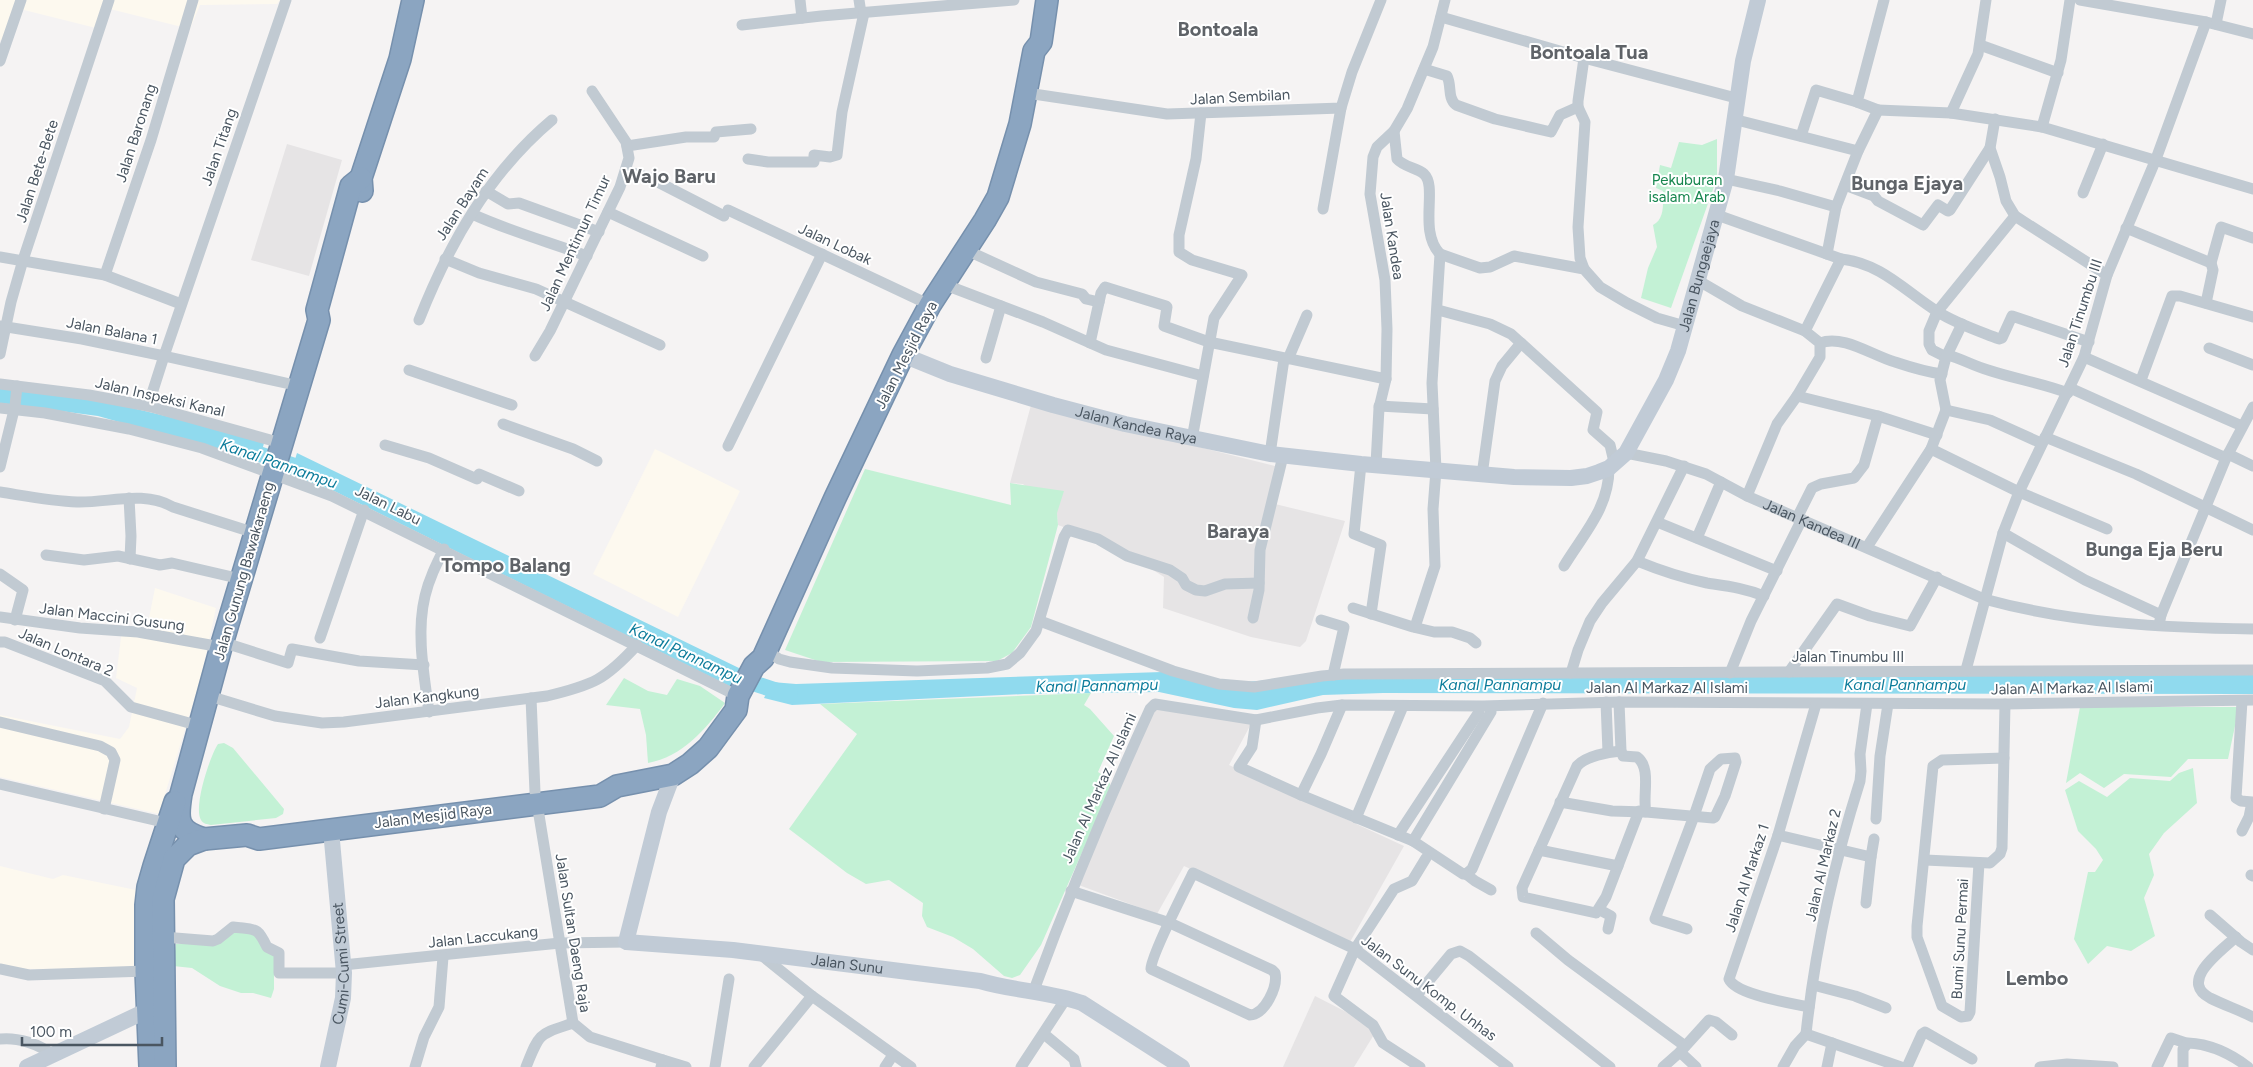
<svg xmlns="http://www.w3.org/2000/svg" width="2253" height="1067" font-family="Figtree,sans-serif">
  <rect width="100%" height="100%" fill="#f5f3f3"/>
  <!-- commercial -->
  <g fill="#fdf9ef">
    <path d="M0 0H280L277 4 200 5 190 29 106 8 96 28 20 9 10 43 0 40Z"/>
    <path d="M655 449 740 491 678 617 593 574Z"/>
    <path d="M155 588 216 608 201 677 159 814 0 777V715L120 739 129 727 137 688 116 678 122 629 147 628Z"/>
    <path d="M0 866 53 879 63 875 136 890V968L17 969 0 965Z"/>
  </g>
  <!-- education -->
  <g fill="#e6e4e5">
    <path d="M287 144 342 160 309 276 251 260Z"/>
    <path d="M1031 405 1283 468 1275 504 1345 521 1306 641 1300 647 1251 637 1163 608 1164 577 1114 545 1058 525 1057 514 1023 484 1010 483Z"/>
    <path d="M1155 707 1251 724 1229 765 1404 846 1350 942 1184 866 1157 914 1076 884Z"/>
    <path d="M1315 996 1368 1023 1375 1033 1354 1067H1283Z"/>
  </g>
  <!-- green -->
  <g fill="#c3f1d5">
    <path d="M1717 139V178L1671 308 1641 298 1648 268 1657 247 1653 225C1665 219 1663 203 1663 191L1656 188 1660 165 1671 168 1679 142 1702 145Z"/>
    <path d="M865 469 1011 505 1010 483 1064 491 1057 513 1058 525 1031 627 1012 653 997 661 821 662 785 650Z"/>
    <path d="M624 678 648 691 667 695 677 679 700 686 725 703C706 729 682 757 648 763L646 735 640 709 606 705Z"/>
    <path d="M1091 693 1084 705 1090 709 1114 736 1098 772 1108 779 1111 787 1041 945 1020 975 1012 978 1004 976 973 949 953 937 927 927 922 916 923 903 889 880 866 884 847 873 789 829 857 734 820 704Z"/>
    <path d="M2080 707H2239L2228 759H2188L2171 777 2124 774 2104 788 2080 773 2066 783Z"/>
    <path d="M224 743 233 748 284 809 283 814 276 818 211 825C207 824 203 824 201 820 193 807 210 756 218 744Z"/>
    <path d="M2193 768 2197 803 2164 833 2149 854 2154 875 2144 898 2155 936 2131 951 2107 946 2088 964 2074 939 2088 872H2095L2103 860 2096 849 2078 831 2065 790 2079 781 2107 797 2130 778 2170 781 2179 773Z"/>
    <path d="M233 930 254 933 274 956V989L271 998 253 993H241L220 986 192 968 173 966 176 944 203 943Z"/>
  </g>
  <!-- water -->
  <g fill="#90daee">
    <path d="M0 387 78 395 174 418 264 443 259 462 98 416 0 403Z"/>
    <path d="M297 453 741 669 733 688 332 490 290 475Z"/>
    <path d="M1162 672 1216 684 1330 676 2253 672V694L1383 693 1323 695 1257 710 1234 708 1159 692 1024 694 792 705 764 698 772 682 796 684Z"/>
  </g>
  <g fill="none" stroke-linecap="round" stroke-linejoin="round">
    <!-- river -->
    <g stroke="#90daee" stroke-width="16">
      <path d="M241 448 313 472"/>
      <path d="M737 678 790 695"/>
    </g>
    <!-- highway casing -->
    <g stroke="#7690ad" stroke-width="24">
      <g id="highway">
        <path d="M362 191 361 178 400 59 413 0"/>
        <path d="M204 839C176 831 177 819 181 794L221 647 319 320 317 310 351 186 361 178"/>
        <path d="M150 1067 146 971V905L148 887 154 866 175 802"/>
        <path d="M165 1067 163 899 174 859 188 845 204 839 247 835 259 839 600 796 617 786 673 775 690 764 708 748 736 710 738 696 754 666 763 658 835 498 903 355 930 305 985 220 998 197 1020 124 1034 51 1041 42 1047 0"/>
      </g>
    </g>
    <!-- street -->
    <g stroke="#c1cad2" stroke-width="11">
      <path d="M800 0 802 18"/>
      <path d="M859 0 861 13"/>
      <path d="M2080 0 2206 22 2253 34"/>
      <path d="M1441 17 1584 58 1736 98"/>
      <path d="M2216 24 2221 0"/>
      <path d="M742 25 821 16 1014 0"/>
      <path d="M1980 45 2058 73"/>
      <path d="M1584 58 1578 101V107L1585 122 1578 227 1580 258 1584 269"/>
      <path d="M0 61 21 0"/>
      <path d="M1424 69 1447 76C1452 86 1447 97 1456 105L1495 119 1551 132 1560 115 1578 107"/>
      <path d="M1027 93 1167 114 1341 108 1352 72 1381 0"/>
      <path d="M1878 110 1951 113 2042 127 2253 189"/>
      <path d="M1951 113 1978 54 1986 0"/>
      <path d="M1733 119 1858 151"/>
      <path d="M1995 119 1990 148 2000 177 2006 201 2015 216 2107 275"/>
      <path d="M2042 127 2061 60 2070 0"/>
      <path d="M1394 131 1397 159C1404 167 1417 168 1424 174 1438 187 1418 231 1440 254L1432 383 1436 470 1433 509 1435 566 1415 627"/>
      <path d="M1801 136 1816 90 1857 102"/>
      <path d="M627 146 686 137H714L716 132 751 129"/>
      <path d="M748 159 768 162H814V155L830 157 837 155 842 112 864 13"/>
      <path d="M626 171 650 178 724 216"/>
      <path d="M1726 179 1780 191 1836 207"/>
      <path d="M1845 185 1874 196 1878 201 1923 225 1938 205 1948 211 1950 210 1990 148"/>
      <path d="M486 191 508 204 519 203 599 232"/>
      <path d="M2083 193 2103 144"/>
      <path d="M1323 209 1341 108"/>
      <path d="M728 210 930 305"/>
      <path d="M608 212 703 256"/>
      <path d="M472 214C509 231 549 242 587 256"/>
      <path d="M1717 215 1827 254"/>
      <path d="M2126 228 2211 263 2213 270 2206 303"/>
      <path d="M966 250 1036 282 1082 294 1086 299 1099 302"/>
      <path d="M1440 254 1480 268 1490 267 1514 256 1584 269 1600 287 1627 303 1657 318 1685 326"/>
      <path d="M0 257 105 275 181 304"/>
      <path d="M445 259 479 273 536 289 660 345"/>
      <path d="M1841 259C1881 263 1906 292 1938 312 1957 324 1979 331 1999 339L2002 338 2012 316 2089 342"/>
      <path d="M2211 263 2221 227 2253 238"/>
      <path d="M105 275 151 140 193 0"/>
      <path d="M1699 281 1742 306 1805 331"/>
      <path d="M943 284 1043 322 1106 350 1203 376"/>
      <path d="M1438 310 1490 324 1511 334 1597 412 1593 430 1610 445 1614 462"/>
      <path d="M419 320C449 244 489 173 552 120"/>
      <path d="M0 326 82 339 164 356 286 0"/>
      <path d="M1090 343 1101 293 1105 287 1166 306 1167 307 1164 326 1209 342 1386 379"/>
      <path d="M1820 343C1843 334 1873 356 1895 362 1910 367 1926 372 1942 374"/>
      <path d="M2209 348 2253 365"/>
      <path d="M0 354 11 302 23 260 109 0"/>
      <path d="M1948 355C1962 359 1974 366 1988 370 2015 379 2042 383 2068 393"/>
      <path d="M535 356 550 331 620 187 629 158 626 142 592 91"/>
      <path d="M1946 357 1932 350 1929 344V331L1937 312 2015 216"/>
      <path d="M2084 357 2242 426"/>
      <path d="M986 358 1001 306"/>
      <path d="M1288 359 1307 315"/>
      <path d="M409 370 512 405"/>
      <path d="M2141 380 2172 296H2180L2253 317"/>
      <path d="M0 384 89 395 148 406 281 443"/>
      <path d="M2070 388 2226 458"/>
      <path d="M1797 396 1878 416 1937 435"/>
      <path d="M148 406 164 356 299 386"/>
      <path d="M1379 406 1433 409"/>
      <path d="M0 408 45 413 129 429 202 448 332 496 738 696"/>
      <path d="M1946 410 1990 420 2041 443"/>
      <path d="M1946 410 1940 380 1946 357 1962 324"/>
      <path d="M503 424 573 449 597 461"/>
      <path d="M2045 437 2136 474 2253 530"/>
      <path d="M1192 439 1214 318 1242 275 1192 260 1179 252V235L1196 159 1201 113"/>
      <path d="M385 445 429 458 477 479"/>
      <path d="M728 446 822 254"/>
      <path d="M1931 449 2019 492 2107 529"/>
      <path id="s1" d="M1626 453 1666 461 1706 474 1747 496 1984 599C2071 623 2164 628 2253 629"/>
      <path d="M1270 454 1284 359"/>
      <path d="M2228 454 2253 466"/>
      <path d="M1361 464 1354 534 1381 545 1371 614"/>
      <path d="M1376 464 1379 408 1386 379 1387 329 1385 280 1370 194 1373 157 1377 147 1394 131 1407 109 1433 47 1445 0"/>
      <path d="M0 467 15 406 17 386"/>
      <path d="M479 474 519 491"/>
      <path d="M1482 475 1495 381 1502 366 1521 343"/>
      <path d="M0 492C26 496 52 501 77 502 109 503 143 490 173 507L255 533"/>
      <path d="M1747 496 1777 424 1797 396 1820 357V343L1805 331 1841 259 1827 254 1836 207 1858 151 1878 110 1857 102 1884 0"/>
      <path d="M129 498 131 536 130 559"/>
      <path d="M1797 518 1812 488 1821 484 1854 478 1864 465 1878 416"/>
      <path d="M1657 522 1777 571"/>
      <path d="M2003 533 2085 580 2161 615"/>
      <path d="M1697 538 1721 482"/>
      <path d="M1867 547 1931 449 1946 410"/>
      <path d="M46 555 84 560 118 556 160 565 172 563 241 579"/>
      <path d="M1637 561C1659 570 1683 578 1707 583 1727 586 1745 588 1764 596"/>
      <path d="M1564 566C1584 533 1609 508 1609 468"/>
      <path d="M0 574 23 590 15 620"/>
      <path d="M1353 608 1413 627 1434 632H1452L1470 638 1476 643"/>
      <path d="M0 617 80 628 138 632 221 647"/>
      <path d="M1253 618 1259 590 1260 550 1283 456"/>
      <path d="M1321 620 1344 627 1333 675"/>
      <path d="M1040 621 1173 671 1219 684 1254 687 1322 676 1344 674 2253 670"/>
      <path d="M2159 625 2161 615 2226 458 2253 407"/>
      <path d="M320 638 364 510"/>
      <path d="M0 642H5L105 681 131 707 200 726"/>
      <path d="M222 642 288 663 292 649 359 661 424 665"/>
      <path d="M766 650 779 659 790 662 832 668 917 671 987 668 1007 664 1020 653 1036 631 1064 537 1068 530 1098 539 1127 556 1170 570 1182 578 1186 585 1196 590 1205 591 1225 584 1259 583"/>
      <path d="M1966 670 2003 533 2019 492 2084 357 2107 275 2156 159 2206 22"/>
      <path d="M1789 672 1837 604 1870 616 1910 626 1937 577"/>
      <path d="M1571 673 1578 650 1590 621 1602 603 1637 561 1684 466"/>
      <path d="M1730 673 1751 621 1802 519"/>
      <path d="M209 696 275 716 322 723 344 722 547 696C593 685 605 680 637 645"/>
      <path d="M531 698 535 792"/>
      <path d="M2242 701 2236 798 2241 801 2252 802 2249 817 2242 831"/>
      <path d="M1606 702 1608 752"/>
      <path d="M1619 702 1621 751 1623 756 1637 757C1652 768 1642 796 1646 812L1713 818 1715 817 1725 796 1736 762 1735 758 1721 759 1710 769 1694 816 1655 919 1687 929"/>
      <path d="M429 712C424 674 416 633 425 596 429 579 436 565 444 549"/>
      <path d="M1256 720 1252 747 1239 767 1301 795 1413 841 1463 874H1466L1472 869 1543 703"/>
      <path d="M0 722 100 746 111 752 115 760 104 809"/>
      <path d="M1621 751C1608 752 1586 756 1577 766L1522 888 1523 897 1596 913 1606 897 1639 811"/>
      <path d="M0 784 167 823"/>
      <path d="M1301 795 1321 754 1342 705"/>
      <path d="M1560 802 1612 811 1645 812"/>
      <path d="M537 803 573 1023 590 1037 663 1060 661 1067"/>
      <path d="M1356 818 1403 706"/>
      <path d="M1876 819 1880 756 1888 704"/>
      <path d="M1398 835 1479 712"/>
      <path d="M1778 835 1871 857 1874 839"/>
      <path d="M1413 841 1491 712"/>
      <path d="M1539 850 1618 866"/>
      <path d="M1925 860 1990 863 2000 854 2002 848 2005 704"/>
      <path d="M1979 863 1970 1012 1968 1016 1961 1017 1942 1006 1917 937V926L1933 766 1942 760 2004 758"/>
      <path d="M1466 874 1475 881 1491 890"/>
      <path d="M2251 875 2253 876"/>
      <path d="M1071 891 1170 923 1272 970 1275 973C1278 987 1265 1014 1250 1015L1151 969C1150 958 1186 887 1193 873L1355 949 1508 1067"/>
      <path d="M1866 903 1871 857"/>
      <path d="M1600 910 1611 916 1608 929"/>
      <path d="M2210 915 2241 942 2253 950"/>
      <path d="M1536 933 1568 960 1685 1046"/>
      <path d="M163 937 213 941 218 939 233 927C256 930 257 926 267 947L279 953V973H344"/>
      <path d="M2236 937C2221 951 2178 981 2210 998 2224 1005 2239 1010 2253 1017"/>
      <path d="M760 954 812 996 911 1067"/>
      <path d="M343 965 560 943 626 942"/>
      <path d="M0 969 29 975 146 971"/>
      <path d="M1813 985 1855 996 1886 1008"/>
      <path d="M1034 990C1069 895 1108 801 1150 709L1155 704 1256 720 1317 708 1342 705 1483 706 1619 702 2005 704 2253 700"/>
      <path d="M1417 995 1451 954 1460 951 1469 956 1610 1067"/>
      <path d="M1809 1007C1791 1003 1736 995 1729 979L1778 835 1816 704"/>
      <path d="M1044 1034 1074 1059 1076 1067"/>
      <path d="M1806 1034C1815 949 1834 863 1860 781L1861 771 1860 754 1867 704"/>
      <path d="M1806 1034 1901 1067"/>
      <path d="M0 1039C17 1037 40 1044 52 1055"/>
      <path d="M1680 1052 1696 1067"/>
      <path d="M663 1060 686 1067"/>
      <path d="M415 1067 424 1037 439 1007 443 957"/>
      <path d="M526 1067C540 1032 538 1035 573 1023"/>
      <path d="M715 1067 729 979"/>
      <path d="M754 1067 812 996"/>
      <path d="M885 1067 893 1055"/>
      <path d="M1021 1067 1067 997"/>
      <path d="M1420 1067 1383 1043 1373 1025 1334 996 1355 949 1394 889 1412 881 1426 858"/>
      <path d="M1663 1067 1680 1052 1709 1020 1716 1022 1732 1035"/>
      <path d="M1783 1067 1795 1046 1806 1034"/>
      <path d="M1827 1067 1832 1043"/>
      <path d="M1907 1067 1922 1034 1925 1032 1972 1059"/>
      <path d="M2040 1067 2067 1064 2113 1067"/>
      <path d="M2157 1067 2171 1038 2186 1043"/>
      <path d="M2183 1067V1049L2188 1043C2210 1044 2231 1054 2248 1067"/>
    </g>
    <!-- secondary -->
    <g stroke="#c1cbd6" stroke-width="16">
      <path id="s2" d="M903 355 950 374 1053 405 1125 424 1270 454 1361 464 1514 477 1571 478 1587 476 1599 472 1609 468 1626 453 1666 380 1678 351 1726 179 1743 61 1758 0"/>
      <path id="s3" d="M673 775 659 812 626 942 733 950 980 981C1013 991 1049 991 1082 1003L1182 1067"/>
      <path d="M27 1067 148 1010"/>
      <path id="s4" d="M328 1067 343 998 344 973 331 830"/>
    </g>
    <!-- highway -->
    <use href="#highway" stroke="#8ba5c1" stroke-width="21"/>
  </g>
  <g text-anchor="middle" stroke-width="4" stroke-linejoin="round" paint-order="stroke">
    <!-- street labels -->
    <g font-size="15" fill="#4a5661" stroke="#fff">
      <text transform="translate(1240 97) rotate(-3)" y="5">Jalan Sembilan</text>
      <text transform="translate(136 133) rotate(-72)" y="5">Jalan Baronang</text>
      <text transform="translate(219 147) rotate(-71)" y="5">Jalan Titang</text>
      <text transform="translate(37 171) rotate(-72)" y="5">Jalan Bete-Bete</text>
      <text transform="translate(462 204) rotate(-57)" y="5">Jalan Bayam</text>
      <text transform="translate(1392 236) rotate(81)" y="5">Jalan Kandea</text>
      <text transform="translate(575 243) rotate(-65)" y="5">Jalan Mentimun Timur</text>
      <text transform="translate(835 244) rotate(25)" y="5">Jalan Lobak</text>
      <text dy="5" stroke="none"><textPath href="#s2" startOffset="938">Jalan Bungaejaya</textPath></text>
      <text transform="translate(2080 313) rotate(-72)" y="5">Jalan Tinumbu III</text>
      <text transform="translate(112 331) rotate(11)" y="5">Jalan Balana 1</text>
      <text transform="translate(906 355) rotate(-63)" y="5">Jalan Mesjid Raya</text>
      <text transform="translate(160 397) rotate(13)" y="5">Jalan Inspeksi Kanal</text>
      <text dy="5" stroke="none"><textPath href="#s2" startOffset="244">Jalan Kandea Raya</textPath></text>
      <text transform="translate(388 505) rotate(26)" y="5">Jalan Labu</text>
      <text dy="5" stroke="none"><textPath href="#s1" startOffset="200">Jalan Kandea III</textPath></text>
      <text transform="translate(244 571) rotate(-74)" y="5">Jalan Gunung Bawakaraeng</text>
      <text transform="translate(112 617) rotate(7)" y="5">Jalan Maccini Gusung</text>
      <text transform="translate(66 652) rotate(23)" y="5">Jalan Lontara 2</text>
      <text x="1848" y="662">Jalan Tinumbu III</text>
      <text x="1667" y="693">Jalan Al Markaz Al Islami</text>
      <text transform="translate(2072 688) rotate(-1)" y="5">Jalan Al Markaz Al Islami</text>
      <text transform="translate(427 697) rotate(-7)" y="5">Jalan Kangkung</text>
      <text transform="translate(1099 788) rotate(-66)" y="5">Jalan Al Markaz Al Islami</text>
      <text transform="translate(433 816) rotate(-7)" y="5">Jalan Mesjid Raya</text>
      <text transform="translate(1823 865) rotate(-77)" y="5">Jalan Al Markaz 2</text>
      <text transform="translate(1747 878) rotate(-72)" y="5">Jalan Al Markaz 1</text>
      <text transform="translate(573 933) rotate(81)" y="5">Jalan Sultan Daeng Raja</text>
      <text transform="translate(483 937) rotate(-6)" y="5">Jalan Laccukang</text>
      <text transform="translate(1960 939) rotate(-87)" y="5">Bumi Sunu Permai</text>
      <text dy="5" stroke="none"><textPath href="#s4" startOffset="105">Cumi-Cumi Street</textPath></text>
      <text dy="5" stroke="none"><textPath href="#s3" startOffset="396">Jalan Sunu</textPath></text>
      <text transform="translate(1429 988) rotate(37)" y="5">Jalan Sunu Komp. Unhas</text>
    </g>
    <!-- park labels -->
    <g font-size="15" fill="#17864f" stroke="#fff">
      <text x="1687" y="185">Pekuburan<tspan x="1687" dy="17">isalam Arab</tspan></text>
    </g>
    <!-- water labels -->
    <g font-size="16" font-style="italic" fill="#0c7c9b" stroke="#fff">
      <text transform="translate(279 463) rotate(19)" y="6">Kanal Pannampu</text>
      <text transform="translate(686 653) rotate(25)" y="6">Kanal Pannampu</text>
      <text x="1500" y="690">Kanal Pannampu</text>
      <text x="1905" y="690">Kanal Pannampu</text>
      <text transform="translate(1097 685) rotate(-1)" y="6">Kanal Pannampu</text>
    </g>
    <!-- district labels -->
    <g font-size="20" font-weight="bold" fill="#5f6368" stroke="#fff">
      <text x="1218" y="36">Bontoala</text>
      <text x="1589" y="59">Bontoala Tua</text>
      <text x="669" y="183">Wajo Baru</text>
      <text x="1907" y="190">Bunga Ejaya</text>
      <text x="1238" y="538">Baraya</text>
      <text x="2154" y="556">Bunga Eja Beru</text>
      <text x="506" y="572">Tompo Balang</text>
      <text x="2037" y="985">Lembo</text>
    </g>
  </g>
  <!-- scale -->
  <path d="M22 1037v8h140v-8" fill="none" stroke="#4a5661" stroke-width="2.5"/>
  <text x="30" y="1037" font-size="15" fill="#4a5661" stroke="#ffffff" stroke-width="4" paint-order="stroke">100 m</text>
</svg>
